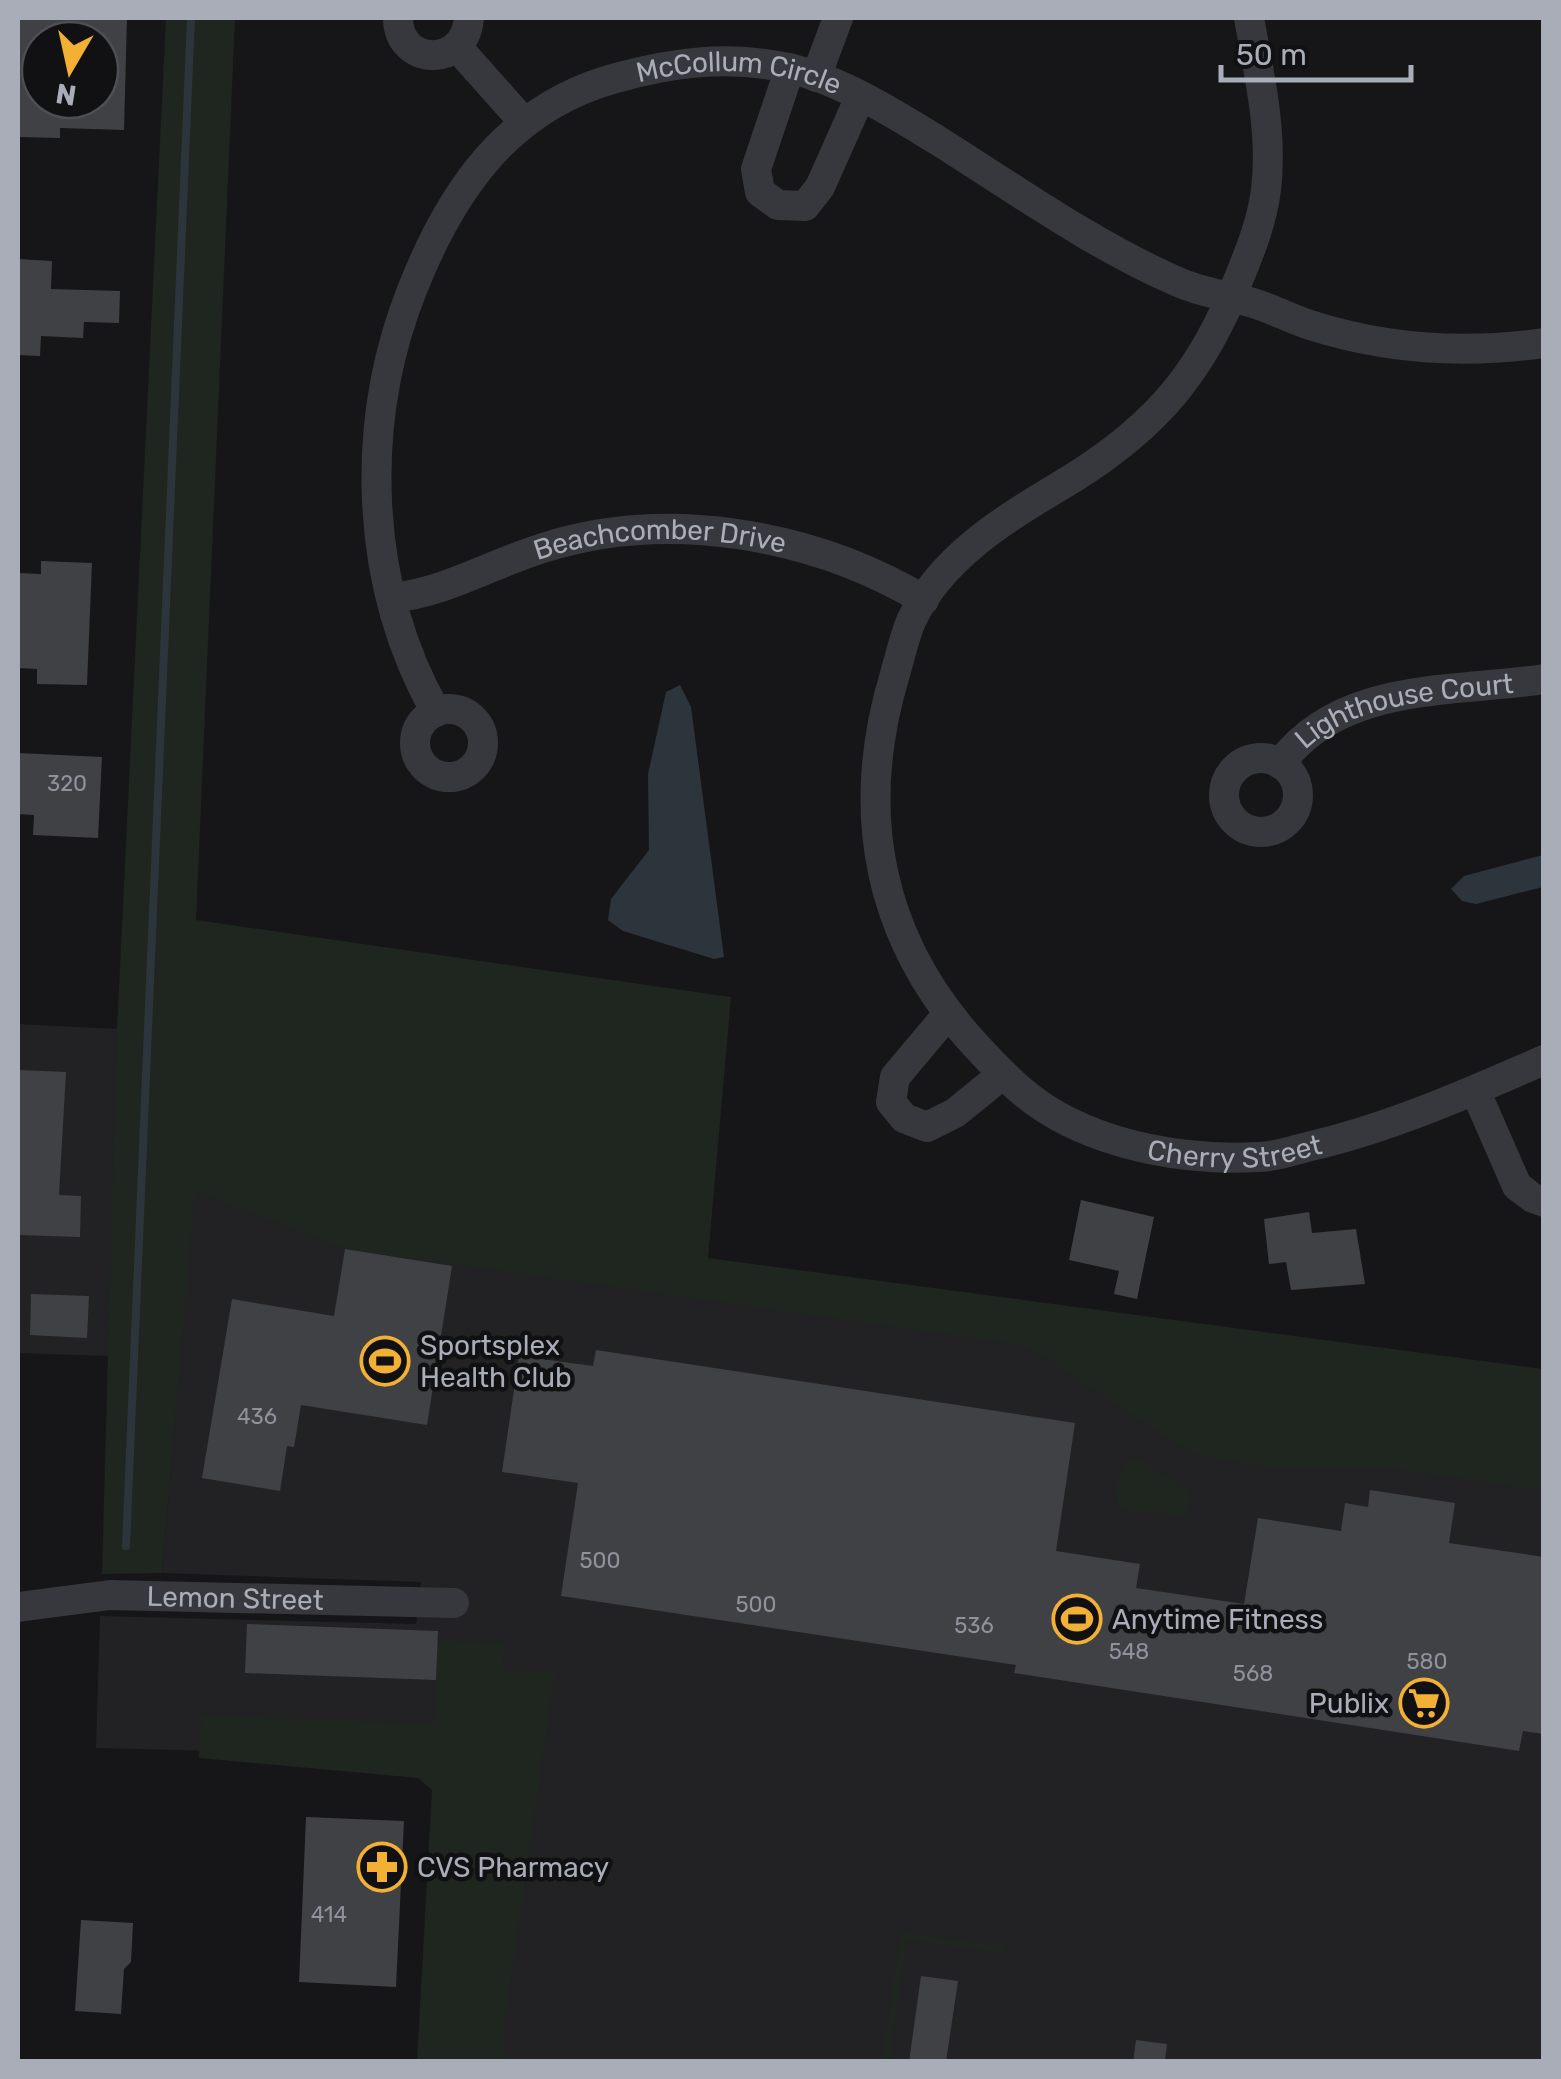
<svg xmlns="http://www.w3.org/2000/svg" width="1561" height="2079" font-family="Rubik,sans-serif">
  <rect width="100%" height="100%" fill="#161618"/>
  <!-- built -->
  <g fill="#222225">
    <path d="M18 1024 117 1029 110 1356 18 1353Z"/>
    <path d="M194 1191 1543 1371V2061H449L459 1757 96 1748 100 1616 416 1624 421 1582 162 1573Z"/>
  </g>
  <!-- green -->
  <g fill="#1e261f">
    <path d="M166 18H235L196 920 731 997 708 1258 1543 1369V1491L1383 1467 1278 1469 1192 1454 1027 1346 345 1249 195 1191 162 1573 102 1574 117 1029Z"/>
    <path d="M1135 1457 1189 1491 1192 1500 1186 1516 1128 1511 1118 1504C1117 1483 1116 1468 1135 1457Z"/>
    <path d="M437 1640 504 1643 502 1669 555 1673 503 2034 504 2058 521 2061H417L432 1790 418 1778 199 1758 201 1715 436 1724Z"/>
    <path d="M901 1932 1002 1946 1005 1950 1002 1953 907 1940 889 2061H882Z"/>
  </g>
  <!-- water -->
  <g fill="#2c353c">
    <path d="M680 685 691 707 724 957 714 959 623 931 608 920 611 899 649 850 648 774 666 692Z"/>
    <path d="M1543 855V887L1476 904 1462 901 1451 889 1464 876Z"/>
  </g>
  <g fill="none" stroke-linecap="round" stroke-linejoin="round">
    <!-- stream -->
    <path stroke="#2c353c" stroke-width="8" d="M126 1546 191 18"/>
  </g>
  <!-- building -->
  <g fill="#404145" fill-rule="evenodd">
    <path d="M18 18H127L124 130 60 128V138L18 137ZM40 40H100V100H40Z"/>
    <path d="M18 259 52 261 51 289 120 291 119 323 84 322 83 338 41 336 40 356 18 355Z"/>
    <path d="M41 561 92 563 87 685 37 684V669L18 668V573L41 574Z"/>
    <path d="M18 753 102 757 98 838 33 835 34 815 18 814Z"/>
    <path d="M18 1070 66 1072 59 1195 81 1196 80 1237 18 1235Z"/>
    <path d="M1081 1200 1154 1217 1137 1299 1114 1294 1119 1271 1069 1260Z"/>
    <path d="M1309 1212 1312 1233 1356 1229 1365 1284 1291 1290 1286 1262 1269 1264 1264 1219Z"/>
    <path d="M345 1249 452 1266 427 1425 301 1405 294 1447 287 1446 280 1491 202 1478 232 1299 334 1316Z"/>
    <path d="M31 1294 89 1296 87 1338 30 1335Z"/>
    <path d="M596 1350 1075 1423 1056 1551 1140 1564 1136 1588 1244 1604 1258 1518 1341 1531 1345 1503 1368 1507 1370 1490 1455 1503 1449 1543 1544 1557V1734L1523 1731 1519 1751 1014 1673 1016 1665 561 1596 578 1483 502 1472 519 1356 593 1366Z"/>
    <path d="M247 1624 438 1631 436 1680 245 1673Z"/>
    <path d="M306 1817 404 1821 396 1987 299 1982Z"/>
    <path d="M81 1920 133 1923 131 1962 124 1969 121 2014 75 2011Z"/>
    <path d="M921 1976 958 1981 946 2062H909Z"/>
    <path d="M1136 2040 1167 2044 1165 2062H1133Z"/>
  </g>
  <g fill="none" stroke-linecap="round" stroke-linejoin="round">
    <!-- minor -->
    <g stroke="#37383d" stroke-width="30">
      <path d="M398 18C398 66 465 69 469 18"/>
      <path id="s1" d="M1249 18C1259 74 1273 133 1266 190 1262 221 1251 249 1239 278 1203 370 1158 425 1073 478 1012 515 943 553 911 621 904 638 900 657 895 674 853 813 878 941 978 1048 998 1069 1020 1093 1046 1109 1106 1147 1188 1161 1258 1157 1275 1157 1294 1150 1311 1146 1392 1127 1468 1093 1544 1060"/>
      <path d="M457 47 523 121"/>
      <path d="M790 68 756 169 760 192 778 205 805 206 820 187 860 97"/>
      <path d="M816 77 838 18"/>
      <path id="s2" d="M392 598C447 592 491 564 543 548 667 508 814 534 924 600"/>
      <circle cx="449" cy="743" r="34"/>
      <path id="s3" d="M436 712C364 585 359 424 412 290 451 191 508 107 616 78 674 62 728 55 788 68 841 80 891 112 937 140 1015 189 1093 245 1178 282 1202 293 1228 295 1253 303 1273 309 1291 319 1310 325 1385 349 1466 354 1544 343"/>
      <circle cx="1261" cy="795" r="37"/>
      <path id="s4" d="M1280 764C1340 681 1454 693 1544 679"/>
      <path d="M947 1015 895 1077 891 1102 904 1118 927 1127 955 1113 1003 1074"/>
      <path d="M1475 1090 1517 1186 1533 1198 1544 1202"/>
      <path id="s5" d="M18 1607 110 1595 454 1603"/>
    </g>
  </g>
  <!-- icons -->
  <defs>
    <g id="stadium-ring" transform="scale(2.5)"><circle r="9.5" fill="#111113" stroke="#f2b134" stroke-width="1.5"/><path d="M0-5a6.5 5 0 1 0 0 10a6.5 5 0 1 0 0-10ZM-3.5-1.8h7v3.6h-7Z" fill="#f2b134"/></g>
    <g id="supermarket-ring" transform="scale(2.5)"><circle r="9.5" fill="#111113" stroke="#f2b134" stroke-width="1.5"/><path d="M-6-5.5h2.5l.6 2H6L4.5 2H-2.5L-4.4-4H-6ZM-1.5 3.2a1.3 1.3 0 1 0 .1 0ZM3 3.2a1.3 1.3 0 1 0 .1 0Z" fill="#f2b134"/></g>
    <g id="pharmacy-ring" transform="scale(2.5)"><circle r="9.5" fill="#111113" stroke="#f2b134" stroke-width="1.5"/><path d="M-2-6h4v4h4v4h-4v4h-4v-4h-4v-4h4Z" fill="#f2b134"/></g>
  </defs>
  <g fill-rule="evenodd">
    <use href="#stadium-ring" x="385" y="1361"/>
    <use href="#stadium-ring" x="1077" y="1619"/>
    <use href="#supermarket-ring" x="1424" y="1703"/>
    <use href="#pharmacy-ring" x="382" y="1867"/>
  </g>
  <g text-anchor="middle" stroke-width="9" stroke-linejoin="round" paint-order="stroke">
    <!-- number labels -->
    <g font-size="22" fill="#8e929b">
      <text x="67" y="791">320</text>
      <text x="257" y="1424">436</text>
      <text x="600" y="1568">500</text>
      <text x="756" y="1612">500</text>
      <text x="974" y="1633">536</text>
      <text x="1129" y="1659">548</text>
      <text x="1427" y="1669">580</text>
      <text x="1253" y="1681">568</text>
      <text x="329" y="1922">414</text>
    </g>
    <!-- street labels -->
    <g font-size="28" fill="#a8adb8" stroke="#111113">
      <text dy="10" stroke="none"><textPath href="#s3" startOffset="868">McCollum Circle</textPath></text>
      <text dy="10" stroke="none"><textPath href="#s2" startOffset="278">Beachcomber Drive</textPath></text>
      <text dy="10" stroke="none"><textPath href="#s4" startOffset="142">Lighthouse Court</textPath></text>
      <text dy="10" stroke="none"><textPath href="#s1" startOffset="1498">Cherry Street</textPath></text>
      <text dy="10" stroke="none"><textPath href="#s5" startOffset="218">Lemon Street</textPath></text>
    </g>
    <!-- poi labels -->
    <g font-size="28" fill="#a8adb8" stroke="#111113" text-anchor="start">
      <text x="420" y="1355">Sportsplex<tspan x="420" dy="32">Health Club</tspan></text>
      <text x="1112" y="1629">Anytime Fitness</text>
      <text x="1389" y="1713" text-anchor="end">Publix</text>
      <text x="417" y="1877">CVS Pharmacy</text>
    </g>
  </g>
  <!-- border -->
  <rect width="1561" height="2079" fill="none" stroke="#a8adb8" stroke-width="40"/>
  <!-- north arrow -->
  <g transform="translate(70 70) rotate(189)"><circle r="48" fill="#111113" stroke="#4d4f55" stroke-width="2.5"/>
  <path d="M0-8L18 38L0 25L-18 38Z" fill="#f2b134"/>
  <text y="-15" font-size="28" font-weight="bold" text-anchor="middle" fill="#a8adb8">N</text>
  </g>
  <!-- scale -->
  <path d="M1221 65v15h190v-15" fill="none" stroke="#a8adb8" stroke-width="5"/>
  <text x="1236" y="65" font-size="30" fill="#a8adb8" stroke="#111113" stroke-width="8" paint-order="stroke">50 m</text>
</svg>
